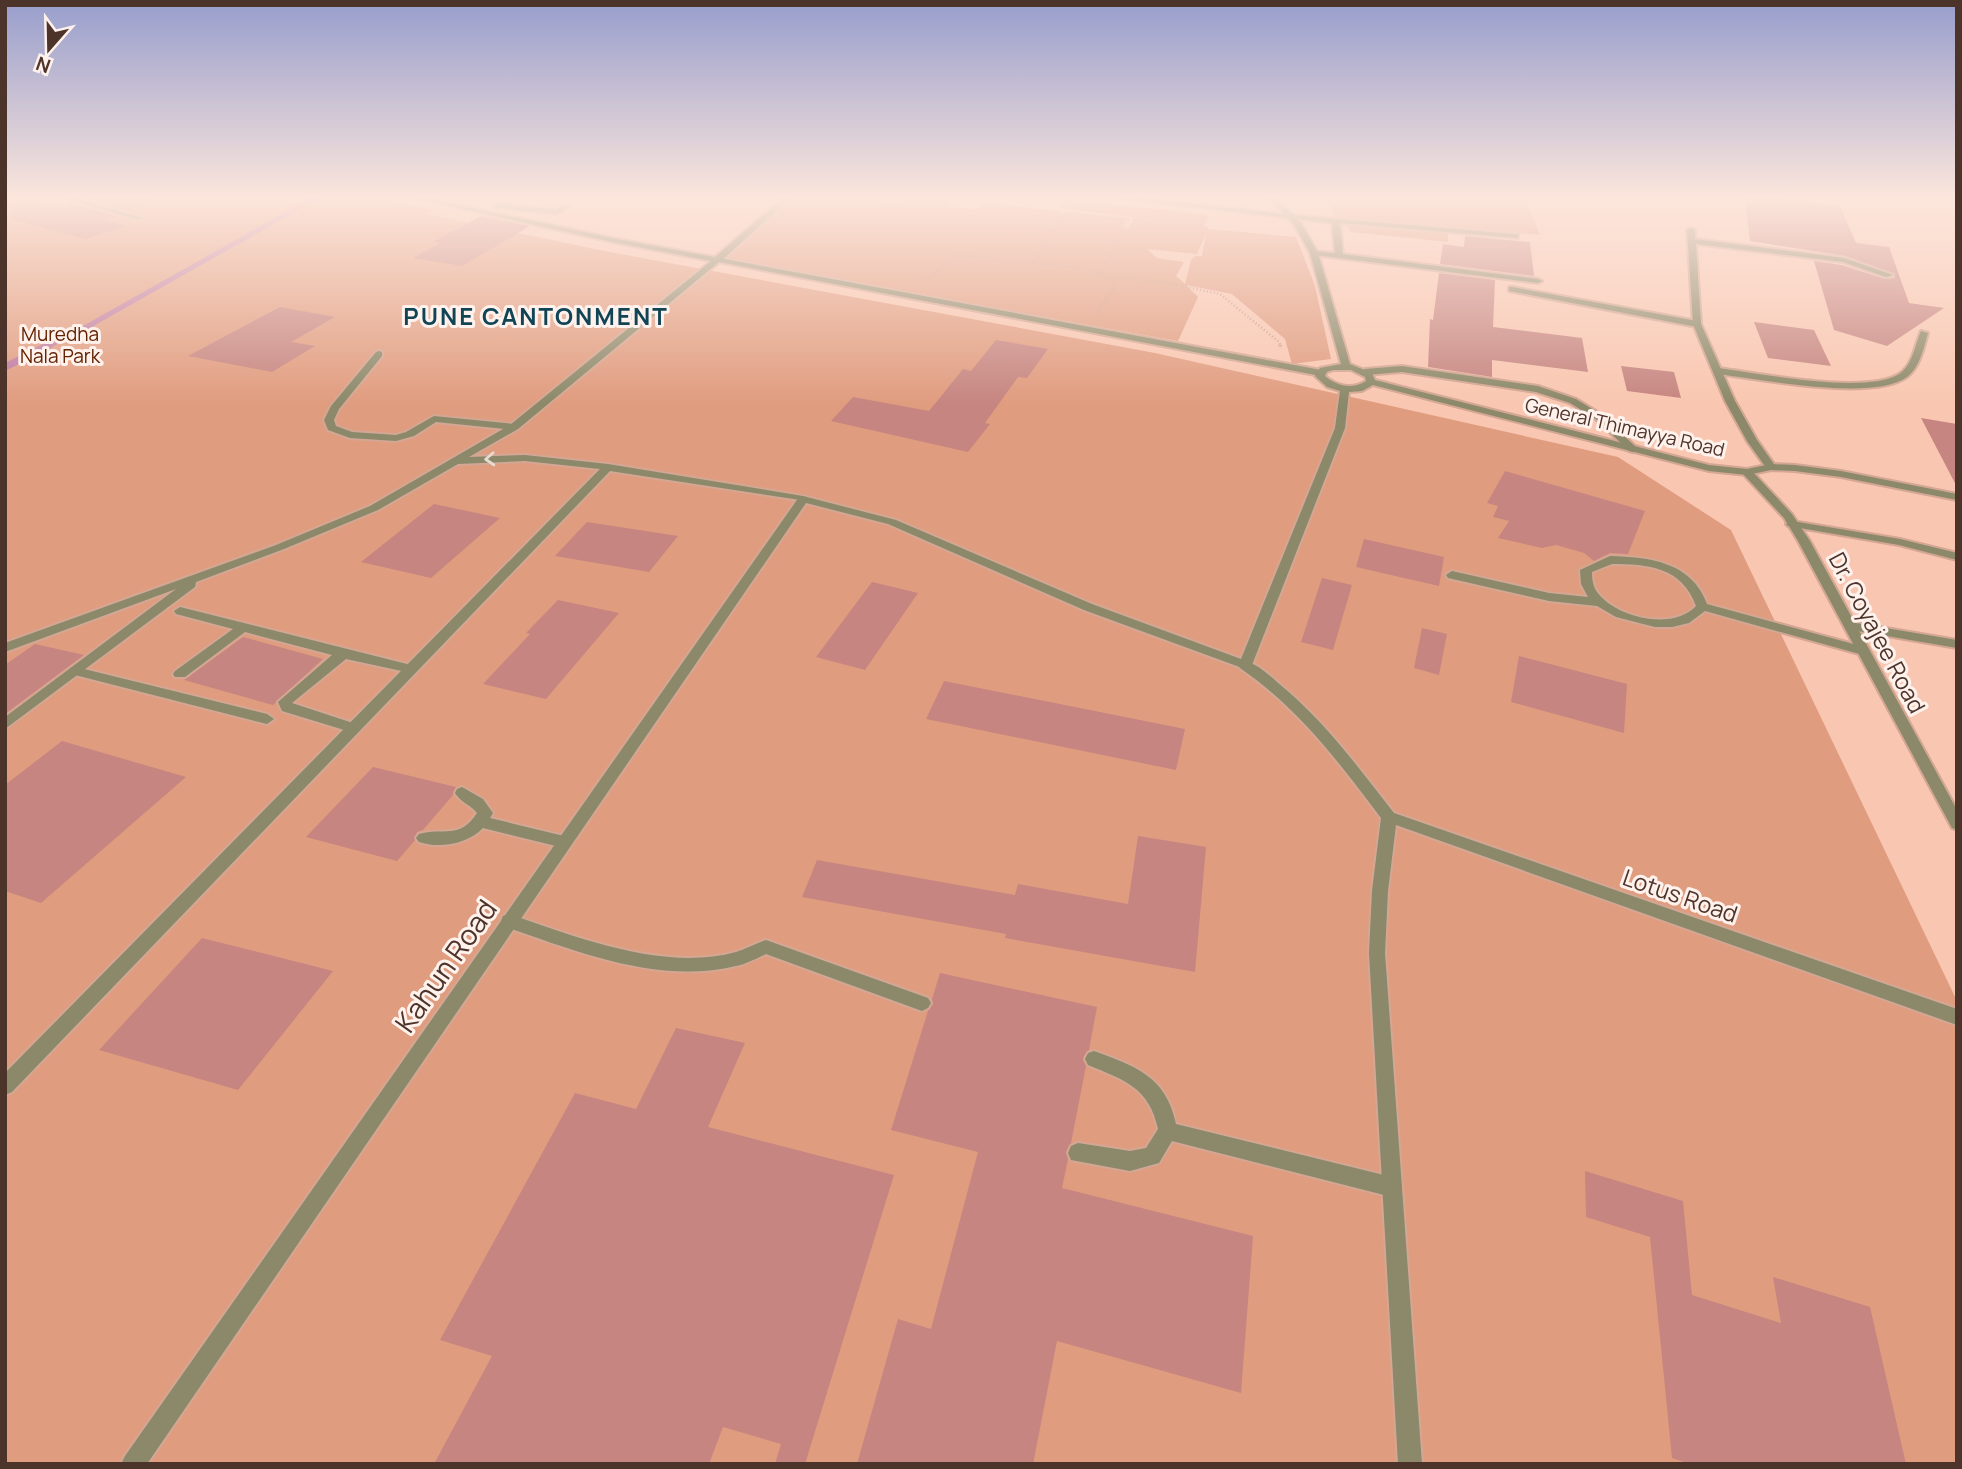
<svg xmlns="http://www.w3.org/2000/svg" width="1962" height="1469" font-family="Manrope,sans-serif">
  <rect width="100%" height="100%" fill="#f9c7b1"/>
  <!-- green -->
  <g fill="#e09c7f" fill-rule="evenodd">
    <path d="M5 198H381L433 209 426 214 610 252 1155 353 1618 457 1731 530 1957 1001V1464H5Z"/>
    <path d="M792 198H851L898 202 903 198 954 200 948 207 977 209 985 202 1061 212 1058 216 1070 212 1127 219 1123 226 1127 230 1134 218 1188 224 1059 208 1066 199 1209 215 1204 226 1208 227V229L1296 237 1315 286 1331 359 1292 364 1285 339 1232 294 1186 285 1198 297 1178 341 721 259ZM1206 234 1202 256H1195L1191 260 1185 284 1176 276 1184 262 1157 258 1147 249 1197 254Z"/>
    <path d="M1325 198H1525L1540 235 1336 217Z"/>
    <path d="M1346 222 1448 231V242L1351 232Z"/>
  </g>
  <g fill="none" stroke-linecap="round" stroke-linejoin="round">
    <!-- stream-far1 -->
    <path stroke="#bd7aa2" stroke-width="5" d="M46 347 90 325 315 198"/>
    <!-- stream -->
    <path stroke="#bd7aa2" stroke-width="7" d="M5 367 49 345"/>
  </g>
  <!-- building -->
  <g fill="#c68580">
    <path d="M17 198 68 210 69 203 115 216 104 220 126 226 86 239 11 219Z"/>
    <path d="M85 198H154V202L129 211Z"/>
    <path d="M1745 198H1777L1840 206 1856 243 1889 247 1909 303 1944 308 1887 346 1834 330 1814 261 1842 265 1885 279 1894 278 1895 274 1845 256 1750 241Z"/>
    <path d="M481 216 530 226 462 266 413 258 440 243 433 242Z"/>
    <path d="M1465 236 1530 242 1534 276 1440 264 1443 244 1464 247Z"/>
    <path d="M1439 273 1495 280 1493 327 1582 338 1588 372 1492 360V377L1428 367 1430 319 1433 320Z"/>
    <path d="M280 307 335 317 291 342 315 346 272 372 188 356Z"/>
    <path d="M1754 322 1814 330 1831 366 1768 358Z"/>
    <path d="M996 340 1048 349 1027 378 1018 377 985 423 990 424 968 452 831 421 853 397 929 411 963 369 971 371Z"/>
    <path d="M1621 366 1674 372 1681 398 1627 391Z"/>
    <path d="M1921 418 1957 424V487Z"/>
    <path d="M1505 471 1645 511 1628 554 1610 553 1594 561 1584 553 1556 545 1542 548 1498 538 1509 521 1493 517 1498 506 1487 503Z"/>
    <path d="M434 504 500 518 431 578 361 562Z"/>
    <path d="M587 522 678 536 649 572 555 556Z"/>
    <path d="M1364 539 1444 557 1439 586 1356 567Z"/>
    <path d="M1322 578 1352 585 1333 650 1301 642Z"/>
    <path d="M872 582 918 593 865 670 816 657Z"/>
    <path d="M558 600 619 613 546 699 483 684 530 634 526 633Z"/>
    <path d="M1422 628 1447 634 1439 675 1414 668Z"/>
    <path d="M243 637 323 659 273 705 184 680Z"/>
    <path d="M35 644 84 655 5 714V665Z"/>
    <path d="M1519 656 1627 684 1624 733 1511 702Z"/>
    <path d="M944 681 1185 729 1176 770 926 719Z"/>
    <path d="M62 741 186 777 41 903 5 891V785Z"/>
    <path d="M373 767 456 787 453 795 423 830 417 832 415 840 397 861 306 837Z"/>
    <path d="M1138 836 1206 847 1195 972 1005 938 1006 934 802 897 817 860 1015 895 1018 884 1128 904Z"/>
    <path d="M202 938 333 971 238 1090 99 1050Z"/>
    <path d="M940 973 1097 1007 1089 1050 1083 1058 1086 1066 1071 1143 1066 1152 1068 1159 1062 1188 1253 1236 1241 1393 1057 1341 1033 1464H857L898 1319 931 1329 978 1152 891 1130 928 1011 933 1004 932 999Z"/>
    <path d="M676 1028 745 1043 708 1127 894 1175 805 1464H775L781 1444 723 1427 709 1464H434L492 1356 440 1340 575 1093 636 1109Z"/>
    <path d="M1585 1171 1683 1201 1692 1295 1781 1323 1773 1277 1870 1307 1906 1464H1690L1672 1458 1650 1237 1586 1217Z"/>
  </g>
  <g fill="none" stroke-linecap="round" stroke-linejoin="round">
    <!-- service casing -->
    <g stroke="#d3a793" stroke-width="4">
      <g id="service">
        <path d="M62 198H74L143 218 139 220Z"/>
        <path d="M783 198H791L720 262H714V258Z"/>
        <path d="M1115 198H1140L1291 215 1515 234H1518V238L1340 223 1343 254 1538 279 1542 281 1538 283 1314 255H1311V251L1335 253 1332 223Z"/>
        <path d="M496 203 556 210 565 205 569 207 557 214 493 207Z"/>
        <path d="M1512 287 1697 321 1701 324 1697 327 1509 291V287Z"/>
        <path d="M1921 331 1928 333C1924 347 1920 367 1907 377 1873 402 1760 379 1718 374L1713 371 1718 368C1759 373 1865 395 1899 374 1913 365 1915 344 1921 331Z"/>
        <path d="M379 351 382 352V356L339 409 334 420 336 426 352 432 396 435 406 432 434 416 514 424 519 427 514 430 436 422 414 436 396 441 350 438 328 430 324 420 331 406 376 352Z"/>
        <path d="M1402 366 1538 386 1576 399 1602 415 1638 449 1633 452 1629 451 1596 419 1570 403 1536 392 1402 372 1365 375 1360 372 1365 369Z"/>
        <path d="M1792 521 1900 539 1957 553V560L1899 545 1788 526 1786 524Z"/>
        <path d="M1610 556C1649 557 1692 562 1707 604L1868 648 1869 651 1863 655 1705 611 1689 623 1672 627H1655L1616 617 1597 606 1549 601 1448 578 1446 575 1452 571 1549 593 1588 597 1581 584 1580 570ZM1612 564C1648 564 1682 567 1696 606 1673 631 1616 618 1597 592 1593 586 1592 580 1592 572Z"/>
        <path d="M180 607 411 665 418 669 411 673 346 659 292 703 359 725 361 728 359 731 354 733 282 711 278 702 332 655 245 632 185 677H175L173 674 175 671 233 629 176 614 174 611Z"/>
        <path d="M1850 622 1957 640V648L1846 629 1844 626 1846 623Z"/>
        <path d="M76 667 267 714 274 719 267 724 71 674 69 671 71 668Z"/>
        <path d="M462 787 483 799 493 813 490 818 564 836 569 838 572 842 569 846 564 848 483 828C468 844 439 849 419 842L416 838 419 834C443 827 460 840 477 813 471 805 460 802 455 793L457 789Z"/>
        <path d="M509 914C576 937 665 972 736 952 746 949 756 943 766 940L928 998 931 1003 928 1008 922 1011 766 954C757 958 746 964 736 966 658 985 576 951 503 926L501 921 503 916Z"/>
        <path d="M1094 1051C1135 1066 1166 1076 1176 1124L1392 1177 1399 1180 1402 1187 1399 1194 1392 1197 1172 1141 1159 1163 1130 1171 1071 1160 1068 1153 1071 1146 1078 1143 1130 1151 1146 1148 1158 1129C1149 1087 1124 1080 1088 1065L1085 1059 1088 1053Z"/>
      </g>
    </g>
    <!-- minor casing -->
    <g stroke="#d3a793" stroke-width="4">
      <g id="minor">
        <path d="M413 198H427L612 238 1321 370 1326 373 1321 376 719 262 518 429 469 457 525 455 608 464 803 496 808 499 807 501 610 471 12 1092 5 1095V1073L600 469 525 461 458 464 378 510 284 549 196 582 195 587 5 729V717L176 589 5 652V643L276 545 370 506 510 425 711 261 612 242Z"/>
        <path d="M1691 228 1695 230V239L1844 258 1893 275 1886 277 1843 262 1696 244 1701 324 1735 401 1757 440 1776 467 1775 469H1767L1747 441 1725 401 1693 324 1687 230Z"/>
        <path d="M1747 469 1751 470 1792 514 1810 541 1957 810V830L1952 828 1798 541 1784 518 1743 474V470Z"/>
        <path d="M1245 661C1257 664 1268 674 1277 682 1323 719 1358 767 1394 813L1957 1009V1025L1396 825 1388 891 1385 953 1422 1464H1398L1369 953 1372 891 1381 818C1339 762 1298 708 1240 668L1238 665 1240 662Z"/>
      </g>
    </g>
    <!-- tertiary casing -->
    <g stroke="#d3a793" stroke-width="4">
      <path id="tertiary" d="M1269 198H1276L1301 223 1318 253 1350 364 1372 373 1375 380 1709 465 1747 469 1771 464 1795 465 1841 471 1957 494V500L1841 477 1795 471 1771 470 1747 475 1709 471 1373 385 1362 391 1349 392 1345 428 1252 665 1245 669 1084 610 888 524 806 503 147 1464H121L125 1456 799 497 803 496 896 520 1092 604 1241 659 1335 428 1340 391 1327 387 1315 376 1320 368 1341 364 1310 253 1295 226ZM1333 370H1351L1365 377 1366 381C1352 390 1337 386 1325 376L1327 372Z"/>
    </g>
    <!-- path-far1 -->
    <g stroke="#c29886" stroke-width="2.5" stroke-dasharray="1 2.5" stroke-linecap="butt">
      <path d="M1033 263 1064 213 1130 219 1100 273"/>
      <path d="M1110 277 1168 283 1220 294 1279 342 1281 347"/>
      <path d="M927 280 953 258 963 256 1091 269 1114 281V288L1097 313"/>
    </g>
    <!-- path -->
    <path stroke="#c29886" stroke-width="3.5" stroke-dasharray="1 3.5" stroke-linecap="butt" d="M1280 345 1281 348"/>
    <!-- service -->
    <use href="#service" fill="#8b896a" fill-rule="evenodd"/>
    <!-- minor -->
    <use href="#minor" fill="#8b896a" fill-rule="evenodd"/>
    <!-- tertiary -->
    <use href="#tertiary" fill="#8b896a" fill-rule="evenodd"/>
  </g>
  <!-- one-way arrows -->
  <defs><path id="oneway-chevron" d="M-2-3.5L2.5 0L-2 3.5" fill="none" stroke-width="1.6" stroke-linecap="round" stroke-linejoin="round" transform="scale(1.75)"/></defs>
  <use stroke="#e8dcd2" href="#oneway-chevron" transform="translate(490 459) rotate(177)"/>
  <!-- sky -->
  <linearGradient id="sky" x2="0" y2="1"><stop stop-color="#979dcc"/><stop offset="0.49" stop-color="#fce6dc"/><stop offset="1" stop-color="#fce6dc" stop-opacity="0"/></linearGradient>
  <rect width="1962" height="404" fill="url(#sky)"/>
  <g text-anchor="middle" stroke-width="6" stroke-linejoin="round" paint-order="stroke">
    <!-- far-park labels -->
    <g font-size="19" fill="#622200" stroke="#fff1ec">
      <text x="60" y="341">Muredha<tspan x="60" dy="22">Nala Park</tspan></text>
    </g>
    <!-- far-street labels -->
    <g font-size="19" fill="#4d342a" stroke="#fff1ec">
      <text transform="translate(1625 427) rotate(13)" y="7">General Thimayya Road</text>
    </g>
    <!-- street labels -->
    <g font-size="23" fill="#4d342a" stroke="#fff1ec">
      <text transform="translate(1877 633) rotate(62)" y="8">Dr. Coyajee Road</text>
      <text transform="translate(1680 896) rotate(19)" y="8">Lotus Road</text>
    </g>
    <!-- far-district labels -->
    <g font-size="24" font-weight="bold" letter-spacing="2" fill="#114556" stroke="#fff1ec">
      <text x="536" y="325">PUNE CANTONMENT</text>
    </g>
    <!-- near-street labels -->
    <g font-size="28" fill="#4d342a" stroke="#fff1ec">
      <text transform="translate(446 966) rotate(-55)" y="10">Kahun Road</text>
    </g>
  </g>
  <!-- border -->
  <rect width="1962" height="1469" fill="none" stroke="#4d342a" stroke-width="14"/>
  <!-- north arrow -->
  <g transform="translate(49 49) rotate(200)" stroke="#fff1ec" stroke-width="5" paint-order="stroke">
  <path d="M0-5L12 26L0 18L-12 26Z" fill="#4d342a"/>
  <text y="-10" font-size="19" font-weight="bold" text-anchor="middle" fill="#4d342a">N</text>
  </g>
</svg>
